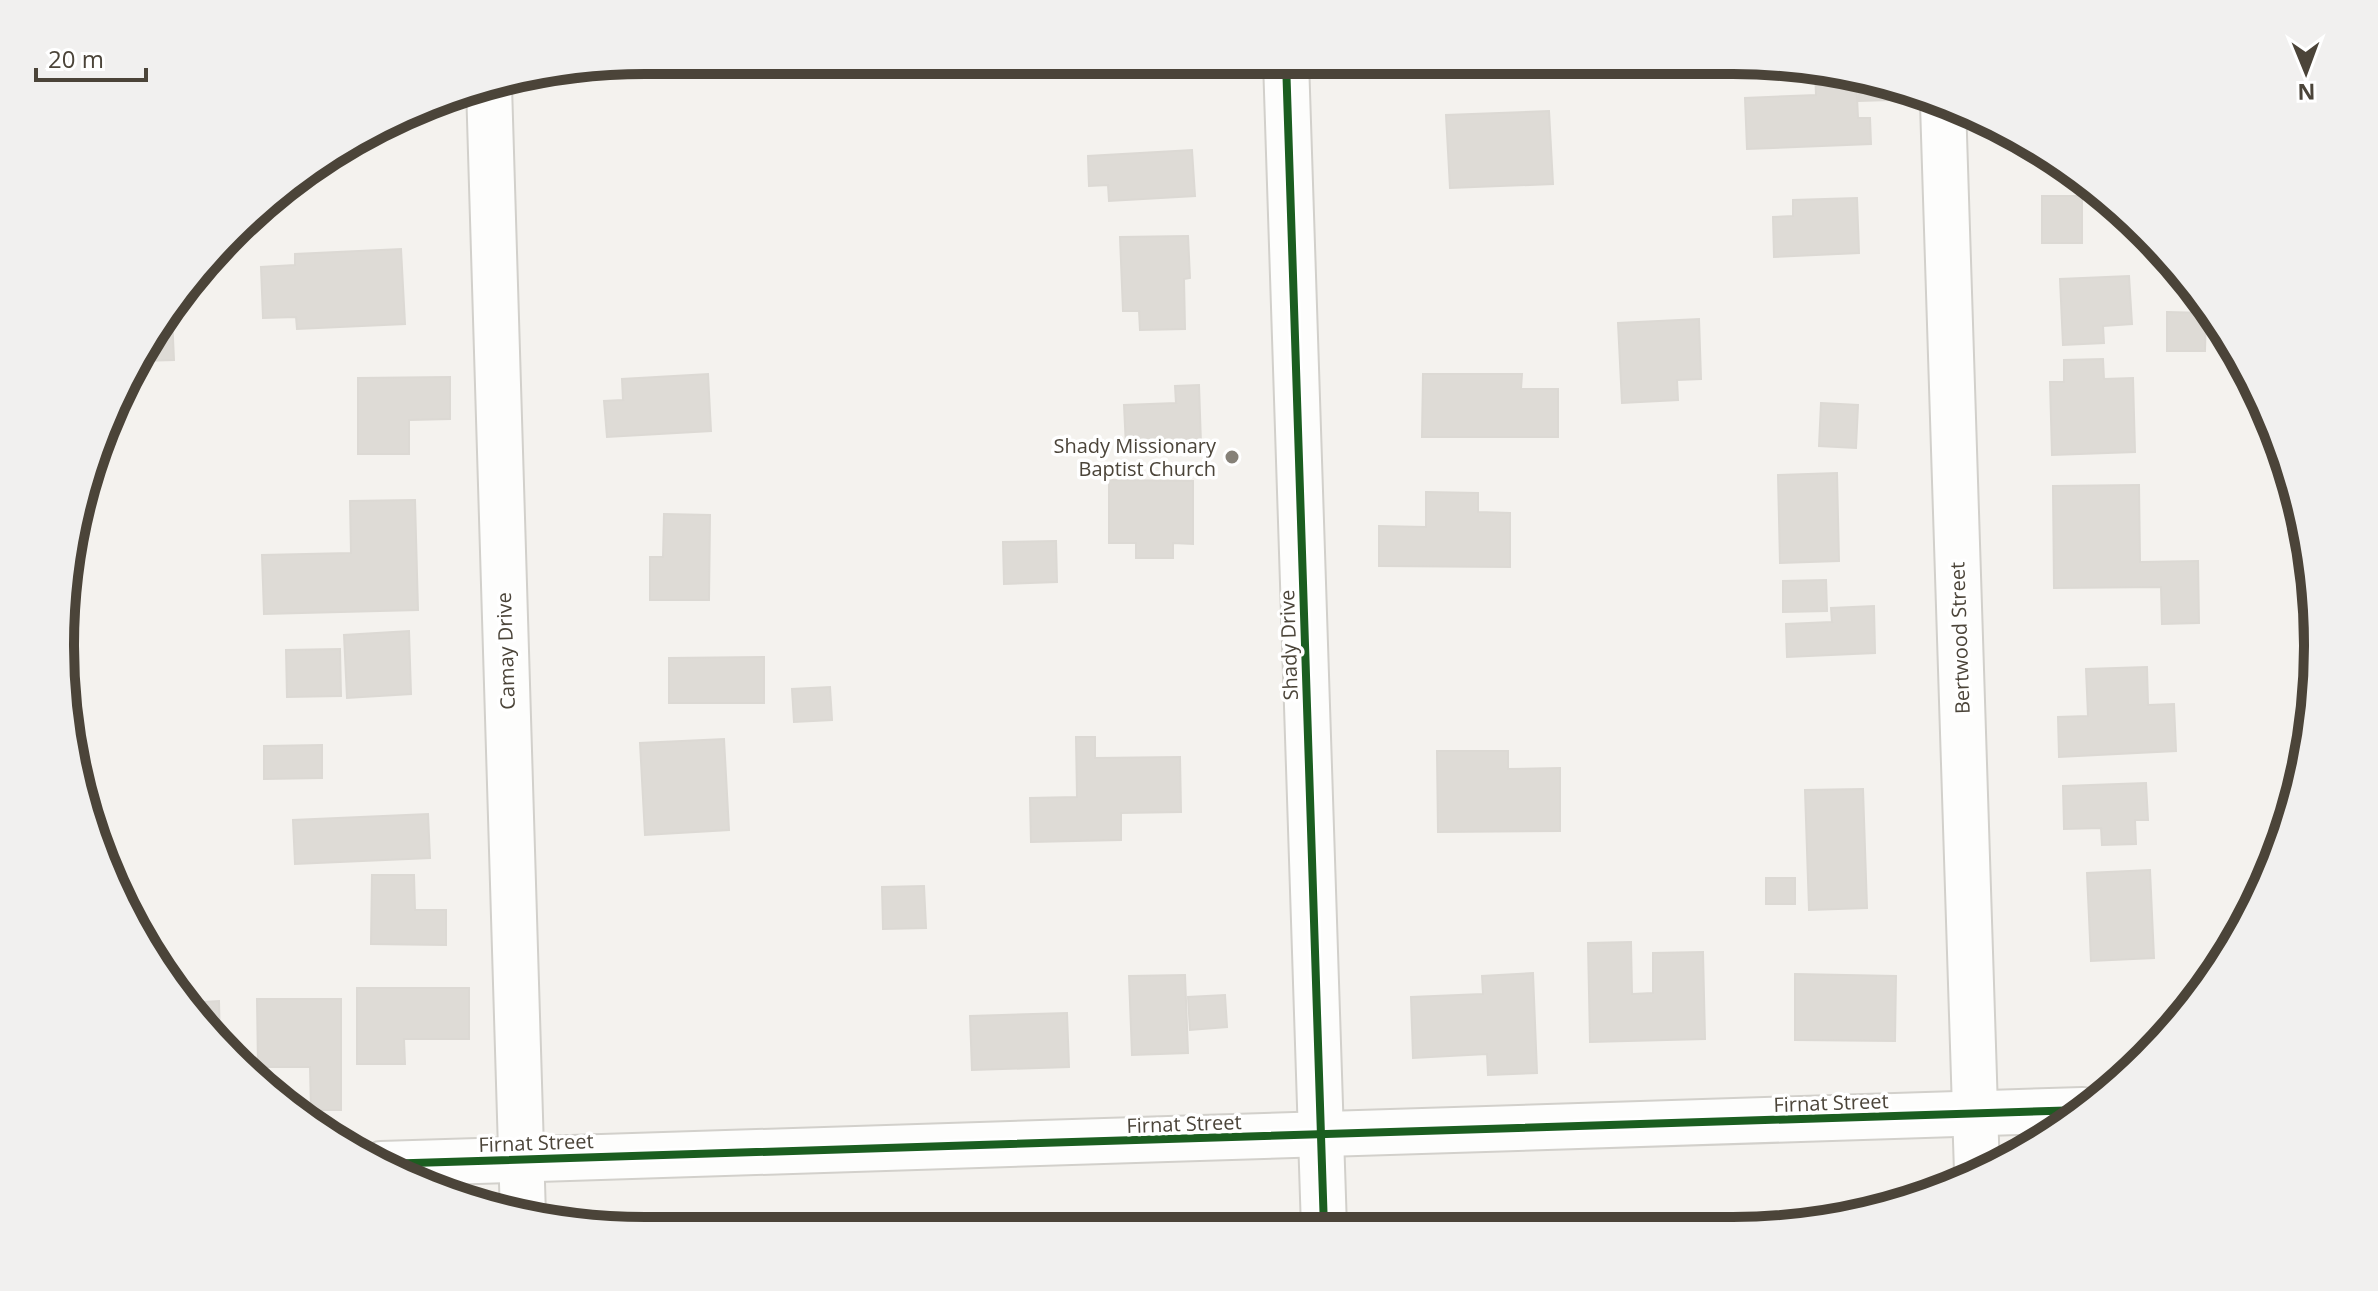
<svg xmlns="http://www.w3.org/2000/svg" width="2378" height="1291" font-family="'Open Sans',sans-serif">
  <rect width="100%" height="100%" fill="#f4f2ee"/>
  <!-- building -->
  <g fill="#dedbd6" stroke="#dcd9d4" stroke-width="2">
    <path d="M1815 69 1856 75 1858 118H1870L1871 144 1747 149 1745 98 1816 95Z"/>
    <path d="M1859 76 1890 82V100L1859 101Z"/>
    <path d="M1549 111 1553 184 1450 188 1446 115Z"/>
    <path d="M1192 150 1195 196 1109 201 1108 185 1089 186 1088 156Z"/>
    <rect x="2042" y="196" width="40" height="47"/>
    <path d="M1857 198 1859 253 1774 257 1773 217 1793 216V200Z"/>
    <path d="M1188 236 1190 278 1184 279 1185 329 1140 330 1139 311H1123L1120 237Z"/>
    <path d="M401 249 405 324 297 329 296 317 263 318 261 267 295 265V254Z"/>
    <path d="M2129 276 2132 324 2103 326 2104 343 2063 345 2060 279Z"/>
    <path d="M2167 312 2206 313 2205 351H2167Z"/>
    <path d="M163 316H172L174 360 140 361Z"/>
    <path d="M1699 319 1701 379 1677 380 1678 400 1622 403 1618 323Z"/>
    <path d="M2103 359 2104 379 2133 378 2135 452 2052 455 2050 382H2064V360Z"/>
    <path d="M708 374 711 431 607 437 604 401 623 400 622 379Z"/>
    <path d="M1423 374H1522L1521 389H1558V437H1422Z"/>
    <path d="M450 377V419L409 420V454H358V378Z"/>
    <path d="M1199 385 1201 444 1126 447 1124 405 1176 403 1175 386Z"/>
    <path d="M1821 403 1858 405 1856 448 1819 446Z"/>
    <path d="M1837 473 1839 561 1780 563 1778 475Z"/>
    <path d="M1109 480 1193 481V544L1173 543V558H1136V543H1109Z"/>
    <path d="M2139 485 2140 562 2198 561 2199 623 2162 624 2161 587 2054 588 2053 486Z"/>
    <path d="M1426 492 1478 493V512L1510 513V567L1379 566V526L1426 527Z"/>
    <path d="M415 500 418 610 264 614 262 555 351 553 350 501Z"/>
    <path d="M664 514 710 515 709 600H650V557H663Z"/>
    <path d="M1056 541 1057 582 1004 584 1003 542Z"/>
    <path d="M1826 580 1827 611 1783 612V581Z"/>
    <path d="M1874 606 1875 653 1787 657 1786 624 1832 622 1831 608Z"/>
    <path d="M409 631 411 694 347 698 344 635Z"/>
    <path d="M340 649 341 696 287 697 286 650Z"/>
    <path d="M764 657V703H669V658Z"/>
    <path d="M2147 667 2148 705 2174 704 2176 751 2059 757 2058 717 2088 716 2086 669Z"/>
    <path d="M830 687 832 720 794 722 792 689Z"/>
    <path d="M1076 737H1095V758L1180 757 1181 812 1121 813V840L1031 842 1030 798 1077 797Z"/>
    <path d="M724 739 729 830 645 835 640 743Z"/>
    <path d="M322 745V778L264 779V746Z"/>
    <path d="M1437 751H1508V769L1560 768V831L1438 832Z"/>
    <path d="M2146 783 2148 820H2135L2136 844 2102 845 2101 828 2064 829 2063 786Z"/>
    <path d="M1863 789 1867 908 1809 910 1805 790Z"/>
    <path d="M428 814 430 858 295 864 293 820Z"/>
    <path d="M2150 870 2154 958 2091 961 2087 873Z"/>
    <path d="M372 875H414L415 910H446V945L371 944Z"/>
    <rect x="1766" y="878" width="29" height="26"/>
    <path d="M924 886 926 928 883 929 882 887Z"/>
    <path d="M1631 942 1632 994 1653 993V953L1703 952 1705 1039 1590 1042 1588 943Z"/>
    <path d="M1533 973 1537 1073 1488 1075 1487 1054 1413 1058 1411 997 1483 994 1482 976Z"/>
    <path d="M1795 974 1896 976 1895 1041 1795 1040Z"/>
    <path d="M1185 975 1188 1053 1132 1055 1129 976Z"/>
    <path d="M357 988H469V1039H404L405 1064H357Z"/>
    <path d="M1225 995 1227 1027 1190 1030 1188 997Z"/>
    <path d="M257 999H341V1110H311L310 1067H258Z"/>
    <path d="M219 1001 220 1044 206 1032 187 1003Z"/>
    <path d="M1067 1013 1069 1067 972 1070 970 1016Z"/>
  </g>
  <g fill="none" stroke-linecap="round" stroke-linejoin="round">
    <!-- minor casing -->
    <g stroke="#d2d0cb" stroke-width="48">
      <g id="minor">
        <path d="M1286 61 1324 1228"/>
        <path d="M489 86 523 1216"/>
        <path d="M1943 104 1977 1172"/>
        <path d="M381 1164 2083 1110"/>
      </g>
    </g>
    <!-- minor -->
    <use href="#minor" stroke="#fdfdfc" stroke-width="44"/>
    <!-- cycleway casing -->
    <g stroke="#fff" stroke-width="13">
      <g id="cycleway">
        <path d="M1286 61 1324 1228"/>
        <path d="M381 1164 2083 1110"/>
      </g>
    </g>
    <!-- cycleway -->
    <use href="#cycleway" stroke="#1b5e20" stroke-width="8"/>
  </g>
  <!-- markers -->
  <circle fill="#868178" stroke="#fff" stroke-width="3" cx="1232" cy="457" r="8"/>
  <g text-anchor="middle" stroke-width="7" stroke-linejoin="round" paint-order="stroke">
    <!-- poi labels -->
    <g font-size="20" fill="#4b4439" stroke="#fff" text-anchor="end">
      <text x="1216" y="453">Shady Missionary<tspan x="1216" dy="23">Baptist Church</tspan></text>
    </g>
    <!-- street labels -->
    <g font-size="20" fill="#4b4439" stroke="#fff">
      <text transform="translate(1960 638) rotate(-92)" y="7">Bertwood Street</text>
      <text transform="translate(1289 645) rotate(-92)" y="7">Shady Drive</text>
      <text transform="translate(506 651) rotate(-92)" y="7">Camay Drive</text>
      <text transform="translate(1831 1103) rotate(-2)" y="7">Firnat Street</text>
      <text transform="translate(1184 1124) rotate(-2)" y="7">Firnat Street</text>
      <text transform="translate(536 1143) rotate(-2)" y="7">Firnat Street</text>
    </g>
  </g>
  <!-- crop -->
  <path d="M0 0H2378V1291H0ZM645 74H1733A571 571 0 0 1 2304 645V646A571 571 0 0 1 1733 1217H645A571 571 0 0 1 74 646V645A571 571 0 0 1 645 74Z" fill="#f1f0ef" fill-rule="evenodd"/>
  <path fill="none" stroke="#4b4439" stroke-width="10" d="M645 74H1733A571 571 0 0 1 2304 645V646A571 571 0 0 1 1733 1217H645A571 571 0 0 1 74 646V645A571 571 0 0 1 645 74Z"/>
  <!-- north arrow -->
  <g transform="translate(2306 72) rotate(179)" stroke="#ffffff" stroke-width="6" paint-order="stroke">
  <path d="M0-6L14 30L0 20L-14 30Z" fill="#4b4439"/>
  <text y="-12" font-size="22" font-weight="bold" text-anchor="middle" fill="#4b4439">N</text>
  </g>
  <!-- scale -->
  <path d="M36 68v12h110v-12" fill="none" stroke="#4b4439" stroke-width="4"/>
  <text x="48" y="68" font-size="24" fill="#4b4439" stroke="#ffffff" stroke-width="6" paint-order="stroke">20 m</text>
</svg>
